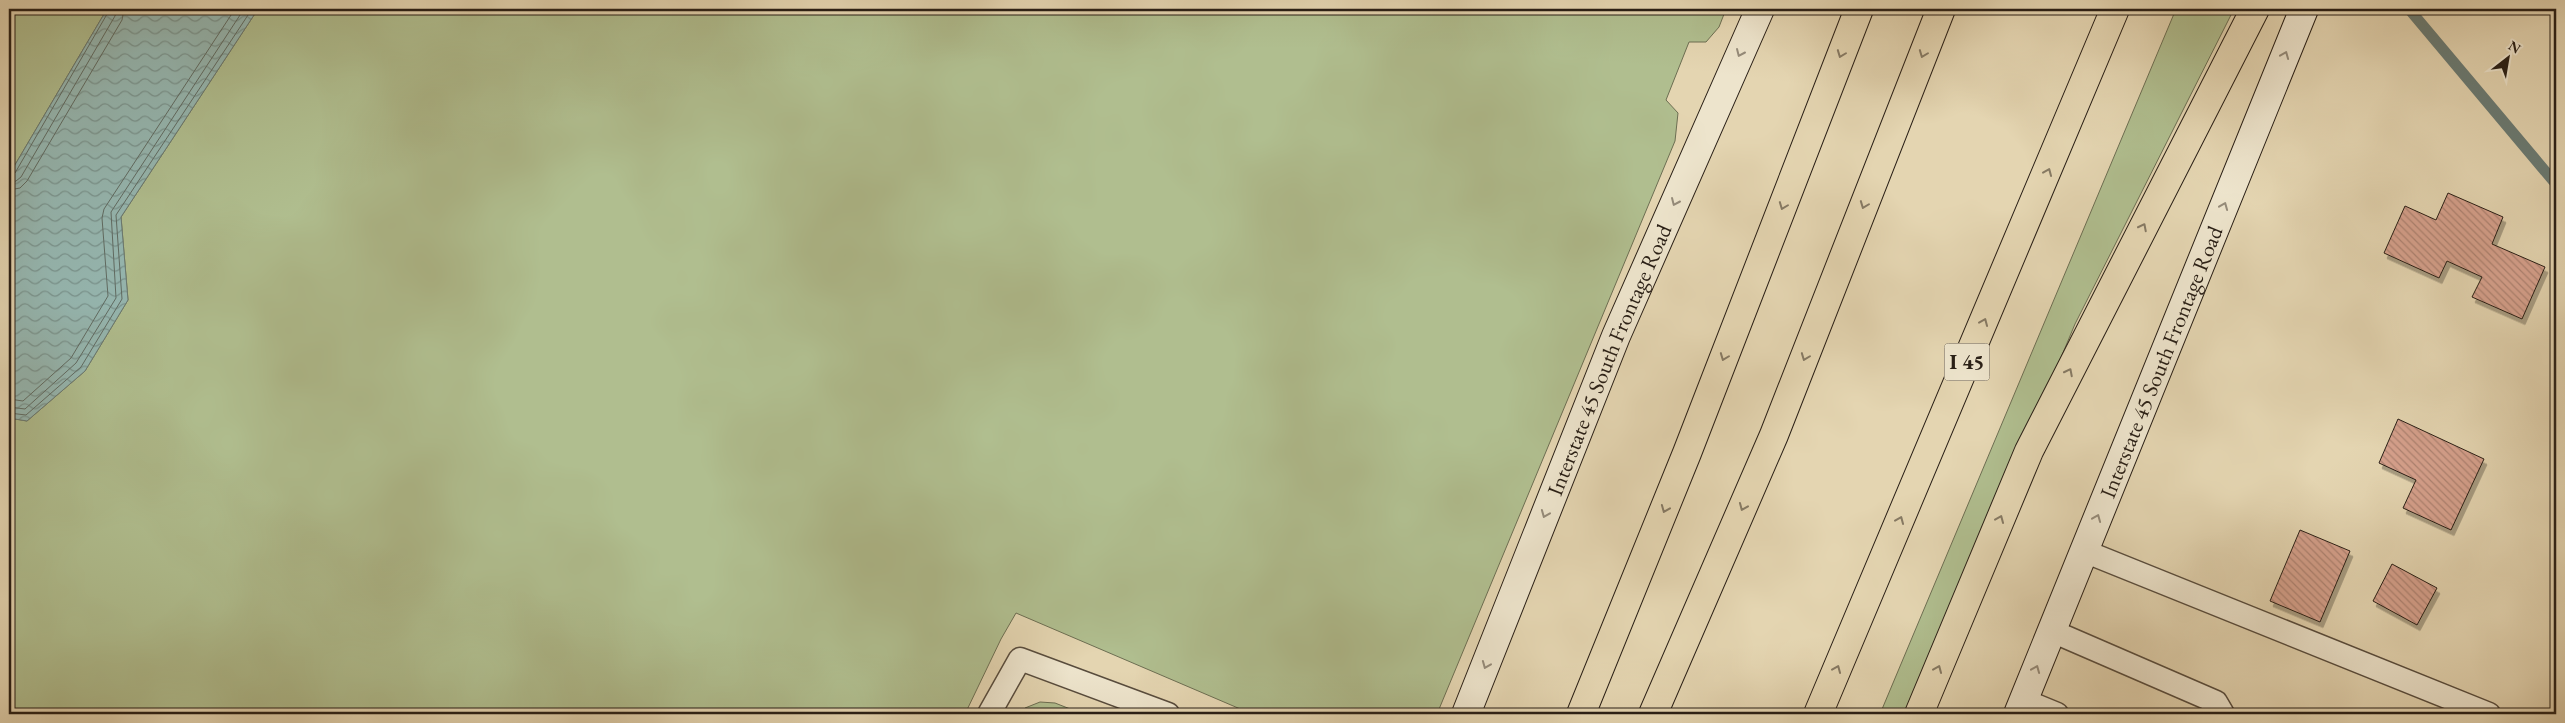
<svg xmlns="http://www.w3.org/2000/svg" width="2565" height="723" font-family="'EB Garamond',serif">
  <defs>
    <pattern id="water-waves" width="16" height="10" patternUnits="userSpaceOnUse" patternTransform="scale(1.25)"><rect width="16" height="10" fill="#96b8b2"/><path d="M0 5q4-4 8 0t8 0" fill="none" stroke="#7a9590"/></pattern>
    <pattern id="building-back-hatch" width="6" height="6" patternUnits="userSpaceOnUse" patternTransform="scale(1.25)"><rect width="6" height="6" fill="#d6a18d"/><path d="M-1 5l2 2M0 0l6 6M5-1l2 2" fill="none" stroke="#ae8372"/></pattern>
    <filter id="shadow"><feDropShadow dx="3" dy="5.5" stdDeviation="0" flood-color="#0004"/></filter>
  </defs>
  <rect width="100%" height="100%" fill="#e4d5b1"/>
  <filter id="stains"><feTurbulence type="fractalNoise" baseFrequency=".004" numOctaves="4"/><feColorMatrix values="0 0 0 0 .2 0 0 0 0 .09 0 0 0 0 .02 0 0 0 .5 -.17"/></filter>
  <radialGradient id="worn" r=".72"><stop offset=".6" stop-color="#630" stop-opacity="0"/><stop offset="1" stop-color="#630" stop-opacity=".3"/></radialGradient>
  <!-- green -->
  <g fill="#b0be8f" stroke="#6c6e52">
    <path d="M9 9H107L9 175Z"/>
    <path d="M258 9H1726L1719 27 1706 42H1689L1666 100 1678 113 1675 141 1437 714H1252L1016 613 1001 639 965 714H9V418L27 421 85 371 128 300 121 217Z"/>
    <path d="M2176 9H2234L2075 324 1912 714H1880Z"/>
    <path d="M1040 702 1055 703 1083 714H1022L1025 708Z"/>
  </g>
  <!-- water -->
  <path fill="url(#water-waves)" stroke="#6a7b74" d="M107 9H258L121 217 128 300 85 371 27 421 9 418V175Z"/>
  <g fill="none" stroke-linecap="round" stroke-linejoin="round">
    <!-- shore -->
    <g stroke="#606c64" stroke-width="1">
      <path d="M9 176 15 173 110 9"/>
      <path d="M9 183 16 181 21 177 115 16 117 9"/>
      <path d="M9 190 20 188 27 181 122 20 124 9"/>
      <path d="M9 399 23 401 71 358 108 296 102 218 104 209 235 9"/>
      <path d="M9 407 25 409 76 363 116 298 111 212 244 9"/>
      <path d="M9 413 26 415 81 367 122 299 116 215 252 9"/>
    </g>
    <!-- stream -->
    <path stroke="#6a7b74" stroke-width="11" d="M2409 9 2556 184"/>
  </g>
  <!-- building -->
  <g fill="url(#building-back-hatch)" stroke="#291f16" filter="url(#shadow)">
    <path d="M2448 193 2503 217 2492 244 2545 267 2522 319 2472 297 2482 277 2447 261 2439 278 2384 253 2405 206 2436 220Z"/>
    <path d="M2398 419 2484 459 2451 530 2403 508 2416 480 2379 463Z"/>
    <path d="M2300 530 2350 551 2320 622 2270 601Z"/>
    <path d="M2392 564 2437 588 2417 625 2373 601Z"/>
  </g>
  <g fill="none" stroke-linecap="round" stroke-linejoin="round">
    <!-- service casing -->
    <g stroke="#584c3d" stroke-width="25">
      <g id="service">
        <path d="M2084 551 2489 714"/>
        <path d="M2052 631 2216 702 2223 714"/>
        <path d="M2023 700 2057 714"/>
        <path d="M989 714 1020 659 1168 714"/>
      </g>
    </g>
    <!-- secondary casing -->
    <g stroke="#291f16" stroke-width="30">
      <g id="secondary">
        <path id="s1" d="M1466 714 1616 336 1760 9"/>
        <path id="s2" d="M2018 714 2304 9"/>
      </g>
    </g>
    <!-- motorway casing -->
    <g stroke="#291f16" stroke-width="30">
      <g id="motorway">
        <path d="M1581 714 1687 453 1859 9"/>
        <path d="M1653 714 1774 435 1941 9"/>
        <path d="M1818 714 2115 9"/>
        <path d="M1919 714 2029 451 2255 9"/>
      </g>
    </g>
    <!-- service -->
    <use href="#service" stroke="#ede4cc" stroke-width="22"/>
    <!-- secondary -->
    <use href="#secondary" stroke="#ede4cc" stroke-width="28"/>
    <!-- motorway -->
    <use href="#motorway" stroke="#e4d5b1" stroke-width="28"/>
  </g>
  <!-- one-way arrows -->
  <defs><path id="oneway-chevron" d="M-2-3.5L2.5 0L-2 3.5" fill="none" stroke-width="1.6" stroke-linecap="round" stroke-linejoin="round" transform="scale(1.25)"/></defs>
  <g stroke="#958b7a">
    <use href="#oneway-chevron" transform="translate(1740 53) rotate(114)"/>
    <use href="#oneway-chevron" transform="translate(2285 55) rotate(-68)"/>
    <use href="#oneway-chevron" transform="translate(1675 202) rotate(114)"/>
    <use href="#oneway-chevron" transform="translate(2224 206) rotate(-68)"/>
    <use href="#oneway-chevron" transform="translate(1545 514) rotate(112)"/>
    <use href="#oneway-chevron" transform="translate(2097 518) rotate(-68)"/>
    <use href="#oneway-chevron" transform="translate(1486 665) rotate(112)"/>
    <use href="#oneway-chevron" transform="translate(2036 669) rotate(-68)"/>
  </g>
  <g stroke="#867a64">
    <use href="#oneway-chevron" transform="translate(1841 54) rotate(111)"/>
    <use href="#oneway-chevron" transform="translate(1923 54) rotate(111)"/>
    <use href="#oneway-chevron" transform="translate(2048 172) rotate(-67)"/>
    <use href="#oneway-chevron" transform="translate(1864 205) rotate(111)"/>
    <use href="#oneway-chevron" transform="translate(1783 206) rotate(111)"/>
    <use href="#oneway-chevron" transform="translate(2143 227) rotate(-63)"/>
    <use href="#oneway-chevron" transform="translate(1984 322) rotate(-67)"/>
    <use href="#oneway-chevron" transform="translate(1724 357) rotate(111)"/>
    <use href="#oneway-chevron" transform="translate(1805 357) rotate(111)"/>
    <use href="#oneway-chevron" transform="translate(2069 372) rotate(-63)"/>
    <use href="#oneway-chevron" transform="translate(1743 507) rotate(113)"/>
    <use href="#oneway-chevron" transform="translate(1665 509) rotate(112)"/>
    <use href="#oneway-chevron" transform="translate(2000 519) rotate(-67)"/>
    <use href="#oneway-chevron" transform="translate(1900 520) rotate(-67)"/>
    <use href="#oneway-chevron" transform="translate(1837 669) rotate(-67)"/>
    <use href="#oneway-chevron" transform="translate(1938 669) rotate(-67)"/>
  </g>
  <g text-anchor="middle" stroke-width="4" stroke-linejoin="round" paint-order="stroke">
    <!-- shield labels -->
    <rect fill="#ede4cc" stroke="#645a4d" stroke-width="1" x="1944.5" y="343.5" width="45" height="37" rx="4"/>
    <g font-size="21" font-weight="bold" fill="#291f16">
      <text x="1967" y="369">I 45</text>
    </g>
    <!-- street labels -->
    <g font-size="22" fill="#291f16" stroke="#ede4cc">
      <text dy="8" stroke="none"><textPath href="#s1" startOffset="382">Interstate 45 South Frontage Road</textPath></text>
      <text dy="8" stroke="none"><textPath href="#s2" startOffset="380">Interstate 45 South Frontage Road</textPath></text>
    </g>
  </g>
  <!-- margin -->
  <rect width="2565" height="723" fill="none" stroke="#e4d5b1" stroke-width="30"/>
  <rect x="10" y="10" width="2545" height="703" fill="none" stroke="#291f16" stroke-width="2.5"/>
  <rect x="15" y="15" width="2535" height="693" fill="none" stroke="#291f16"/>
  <!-- north arrow -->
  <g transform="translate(2508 58) rotate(31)" stroke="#ede4cc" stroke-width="4" paint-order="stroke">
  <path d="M0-4L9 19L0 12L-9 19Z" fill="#291f16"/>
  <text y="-8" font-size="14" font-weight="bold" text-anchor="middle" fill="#291f16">N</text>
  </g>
  <rect width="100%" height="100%" filter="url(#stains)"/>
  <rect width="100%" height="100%" fill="url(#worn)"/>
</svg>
